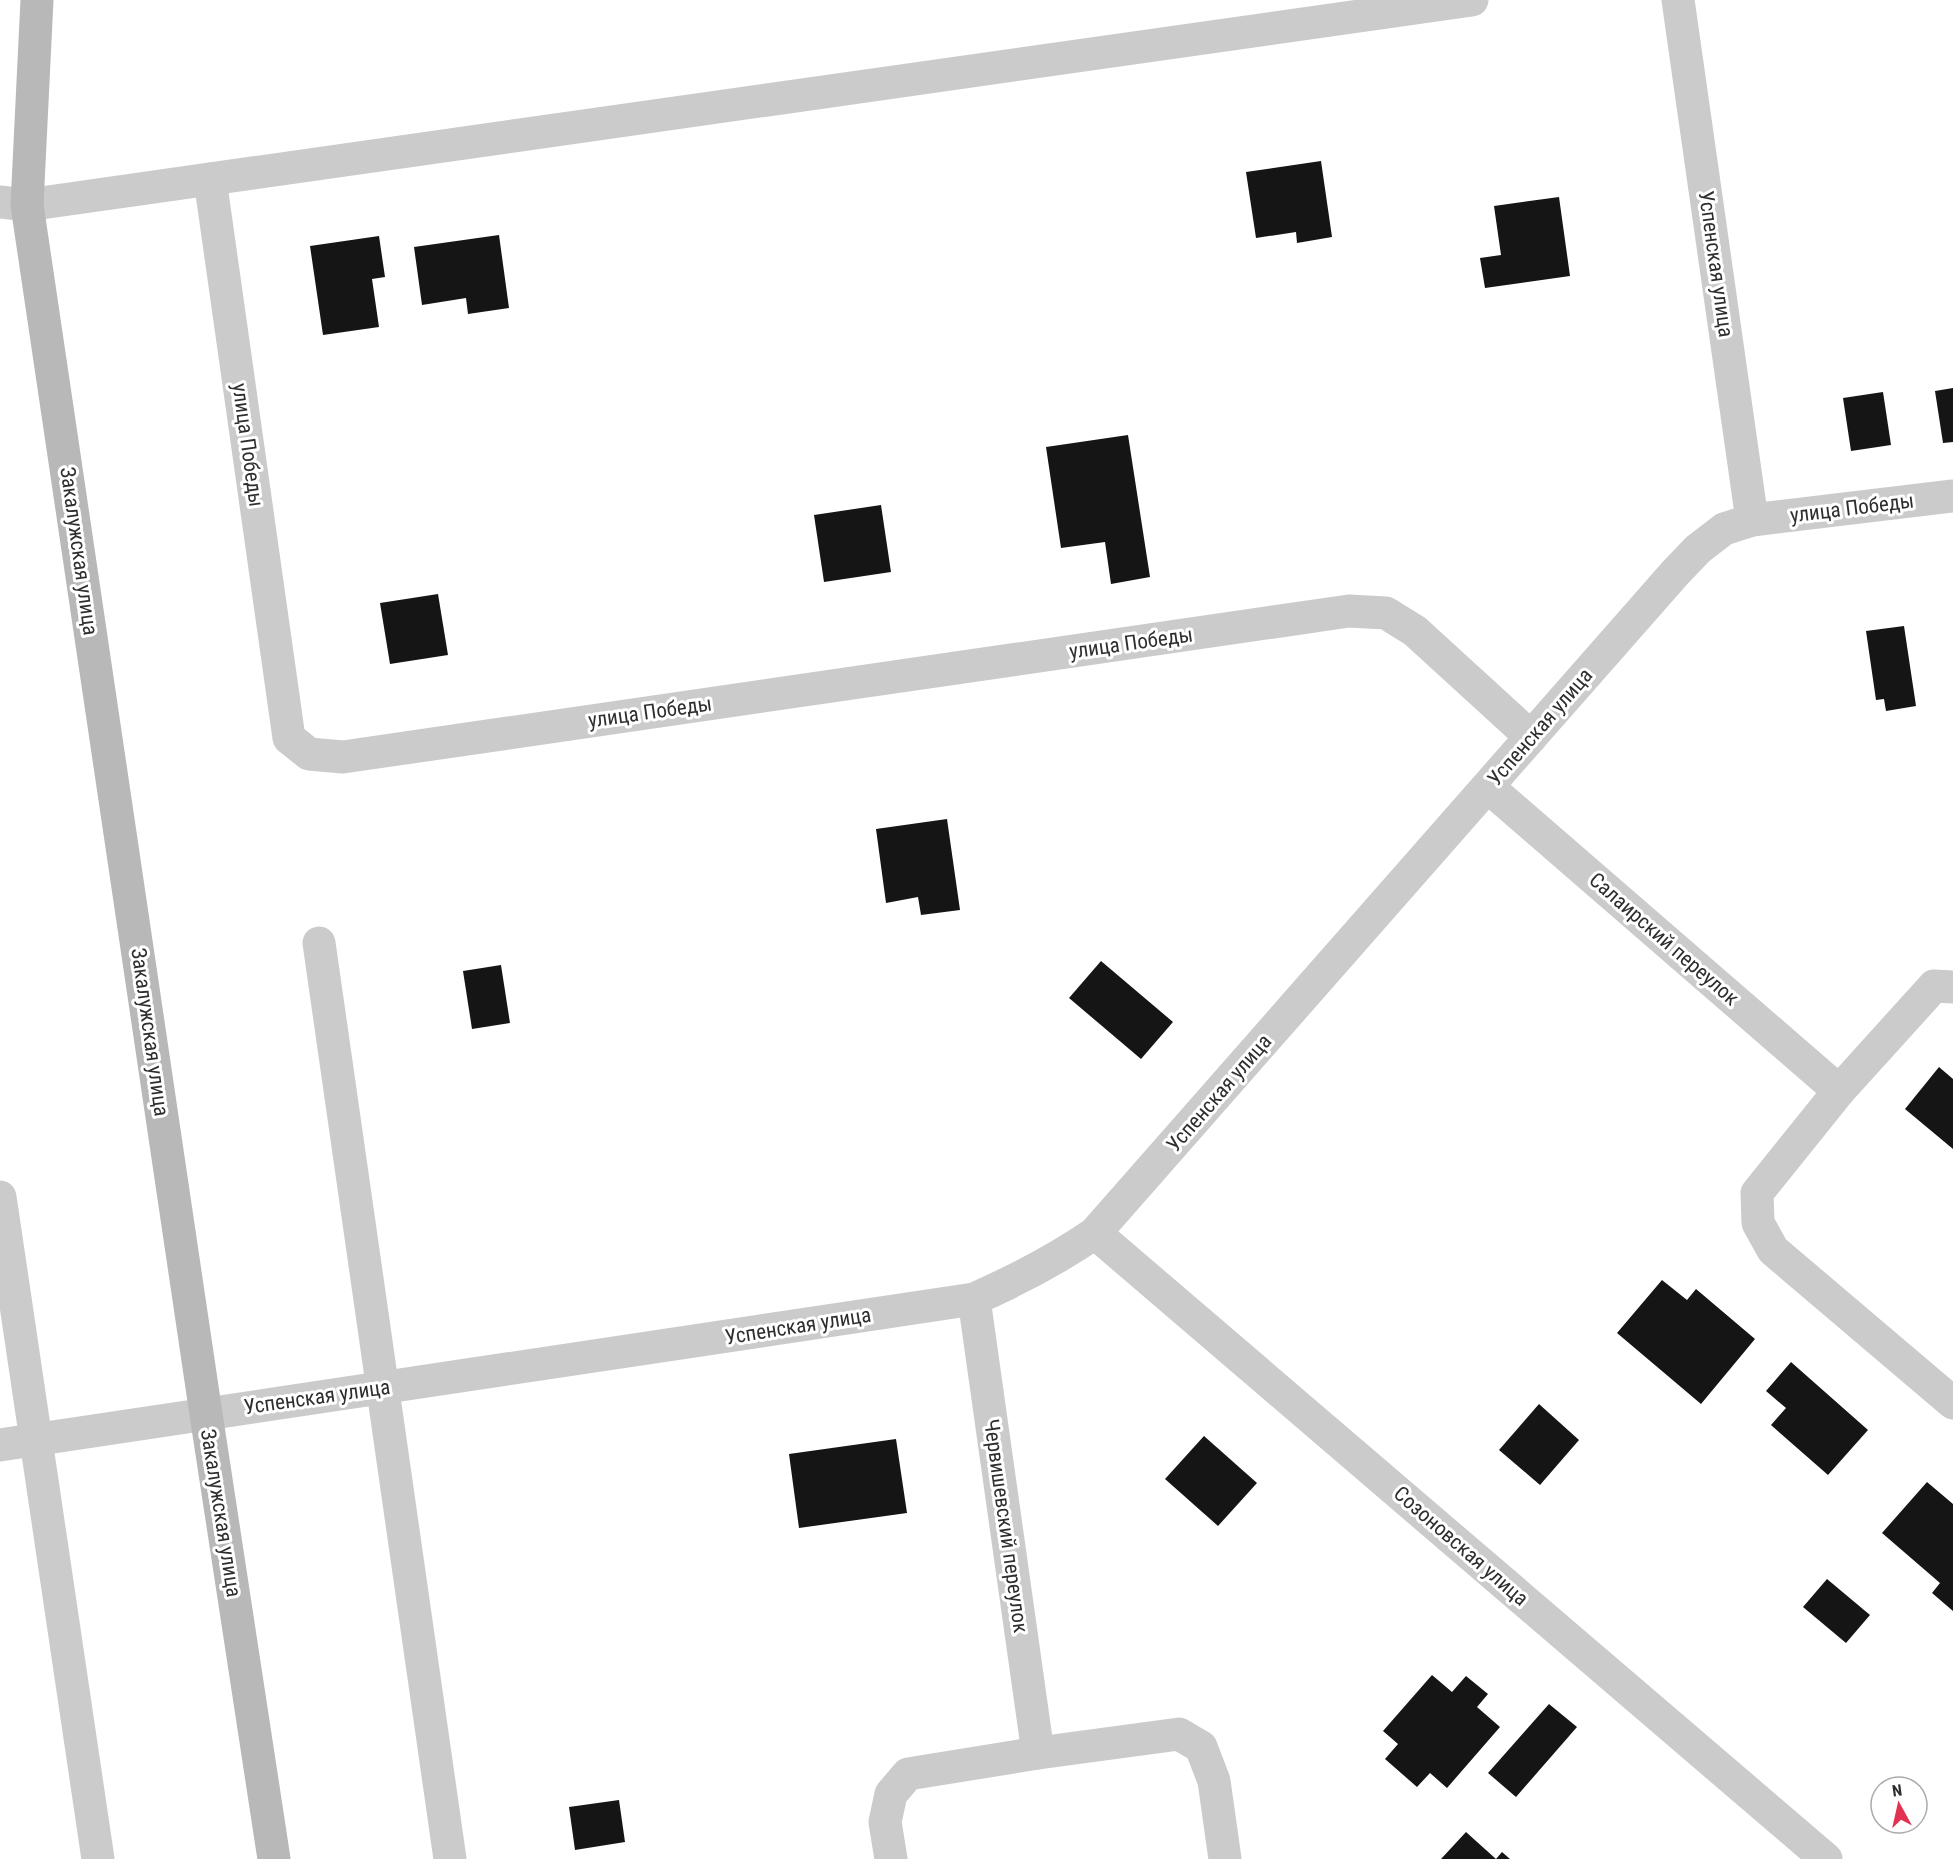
<svg xmlns="http://www.w3.org/2000/svg" width="1953" height="1859" font-family="'Roboto Condensed',sans-serif">
  <rect width="100%" height="100%" fill="#fff"/>
  <!-- building -->
  <g fill="#151515">
    <path d="M1321 161 1332 237 1297 243 1296 232 1256 238 1246 172Z"/>
    <path d="M1559 197 1570 276 1485 288 1480 258 1501 255 1494 206Z"/>
    <path d="M499 235 509 308 468 314 466 298 422 305 414 247Z"/>
    <path d="M379 236 385 277 372 279 379 327 323 335 310 246Z"/>
    <path d="M1953 388V442L1943 443 1935 391Z"/>
    <path d="M1883 392 1891 445 1851 451 1843 398Z"/>
    <path d="M1128 435 1150 577 1111 584 1105 542 1061 548 1046 447Z"/>
    <path d="M881 505 891 572 824 582 814 515Z"/>
    <path d="M438 594 448 655 390 664 380 603Z"/>
    <path d="M1904 626 1916 706 1886 711 1884 699 1876 700 1866 631Z"/>
    <path d="M947 819 960 910 921 915 918 897 886 903 876 829Z"/>
    <path d="M1101 961 1173 1022 1141 1059 1069 998Z"/>
    <path d="M501 965 510 1023 472 1029 463 971Z"/>
    <path d="M1939 1067 1953 1079V1149L1905 1109Z"/>
    <path d="M1662 1280 1687 1300 1696 1289 1755 1339 1701 1404 1617 1333Z"/>
    <path d="M1791 1362 1868 1430 1828 1475 1771 1425 1786 1408 1766 1391Z"/>
    <path d="M1539 1404 1579 1440 1540 1485 1499 1450Z"/>
    <path d="M1204 1436 1257 1483 1218 1526 1165 1479Z"/>
    <path d="M896 1439 907 1513 799 1528 789 1454Z"/>
    <path d="M1927 1482 1953 1504V1611L1932 1593 1940 1583 1882 1533Z"/>
    <path d="M1827 1579 1870 1615 1846 1643 1803 1607Z"/>
    <path d="M1432 1675 1452 1692 1466 1676 1488 1694 1477 1707 1500 1727 1447 1788 1430 1773 1417 1787 1385 1759 1398 1744 1383 1731Z"/>
    <path d="M1549 1704 1577 1727 1516 1797 1488 1773Z"/>
    <path d="M619 1800 625 1842 575 1850 569 1807Z"/>
    <path d="M1466 1832 1496 1859 1502 1852 1510 1859H1441Z"/>
  </g>
  <g fill="none" stroke-linecap="round" stroke-linejoin="round">
    <!-- street -->
    <g stroke="#cbcbcb" stroke-width="33">
      <path d="M210 179 289 738 309 754 343 757 1349 611 1386 613 1415 631 1531 737"/>
      <path d="M0 202 27 205 1472 0"/>
      <path d="M1752 520 1953 496"/>
      <path d="M1488 787 1839 1091 1934 986 1953 987"/>
      <path d="M319 943 450 1859"/>
      <path d="M1839 1091 1757 1193 1758 1223 1773 1250 1953 1403"/>
      <path d="M0 1197 98 1859"/>
      <path d="M1095 1233 1826 1859"/>
      <path d="M974 1299 1038 1753 1179 1734 1201 1747 1214 1781 1225 1859"/>
      <path d="M0 1445 974 1299C1017 1280 1057 1259 1095 1233L1675 573 1698 549 1724 529 1752 520 1678 0"/>
      <path d="M891 1859 885 1822 891 1794 908 1774 1038 1753"/>
    </g>
    <!-- secondary -->
    <path stroke="#b8b8b8" stroke-width="33" d="M37 0 27 205 206 1414 274 1859"/>
  </g>
  <g text-anchor="middle" stroke-width="6" stroke-linejoin="round" paint-order="stroke">
    <!-- street labels -->
    <g font-size="21" fill="#2e2e2e" stroke="#fff">
      <text transform="translate(1716 264) rotate(82)" y="7">Успенская улица</text>
      <text transform="translate(248 445) rotate(82)" y="7">улица Победы</text>
      <text transform="translate(1852 508) rotate(-7)" y="7">улица Победы</text>
      <text transform="translate(79 551) rotate(82)" y="7">Закалужская улица</text>
      <text transform="translate(1131 643) rotate(-8)" y="7">улица Победы</text>
      <text transform="translate(650 712) rotate(-8)" y="7">улица Победы</text>
      <text transform="translate(1540 727) rotate(-49)" y="7">Успенская улица</text>
      <text transform="translate(1664 939) rotate(41)" y="7">Салаирский переулок</text>
      <text transform="translate(150 1032) rotate(82)" y="7">Закалужская улица</text>
      <text transform="translate(1219 1093) rotate(-49)" y="7">Успенская улица</text>
      <text transform="translate(798 1326) rotate(-9)" y="7">Успенская улица</text>
      <text transform="translate(317 1397) rotate(-8)" y="7">Успенская улица</text>
      <text transform="translate(221 1513) rotate(81)" y="7">Закалужская улица</text>
      <text transform="translate(1006 1526) rotate(82)" y="7">Червишевский переулок</text>
      <text transform="translate(1461 1546) rotate(41)" y="7">Созоновская улица</text>
    </g>
  </g>
  <!-- north arrow -->
  <g transform="translate(1899 1805) rotate(352)"><circle r="28" fill="#ffffff" stroke="#ababab" stroke-width="1.5"/>
  <path d="M0-4.5L10 22L0 15L-10 22Z" fill="#e23252"/>
  <text y="-9" font-size="16" font-weight="bold" text-anchor="middle" fill="#2e2e2e">N</text>
  </g>
</svg>
